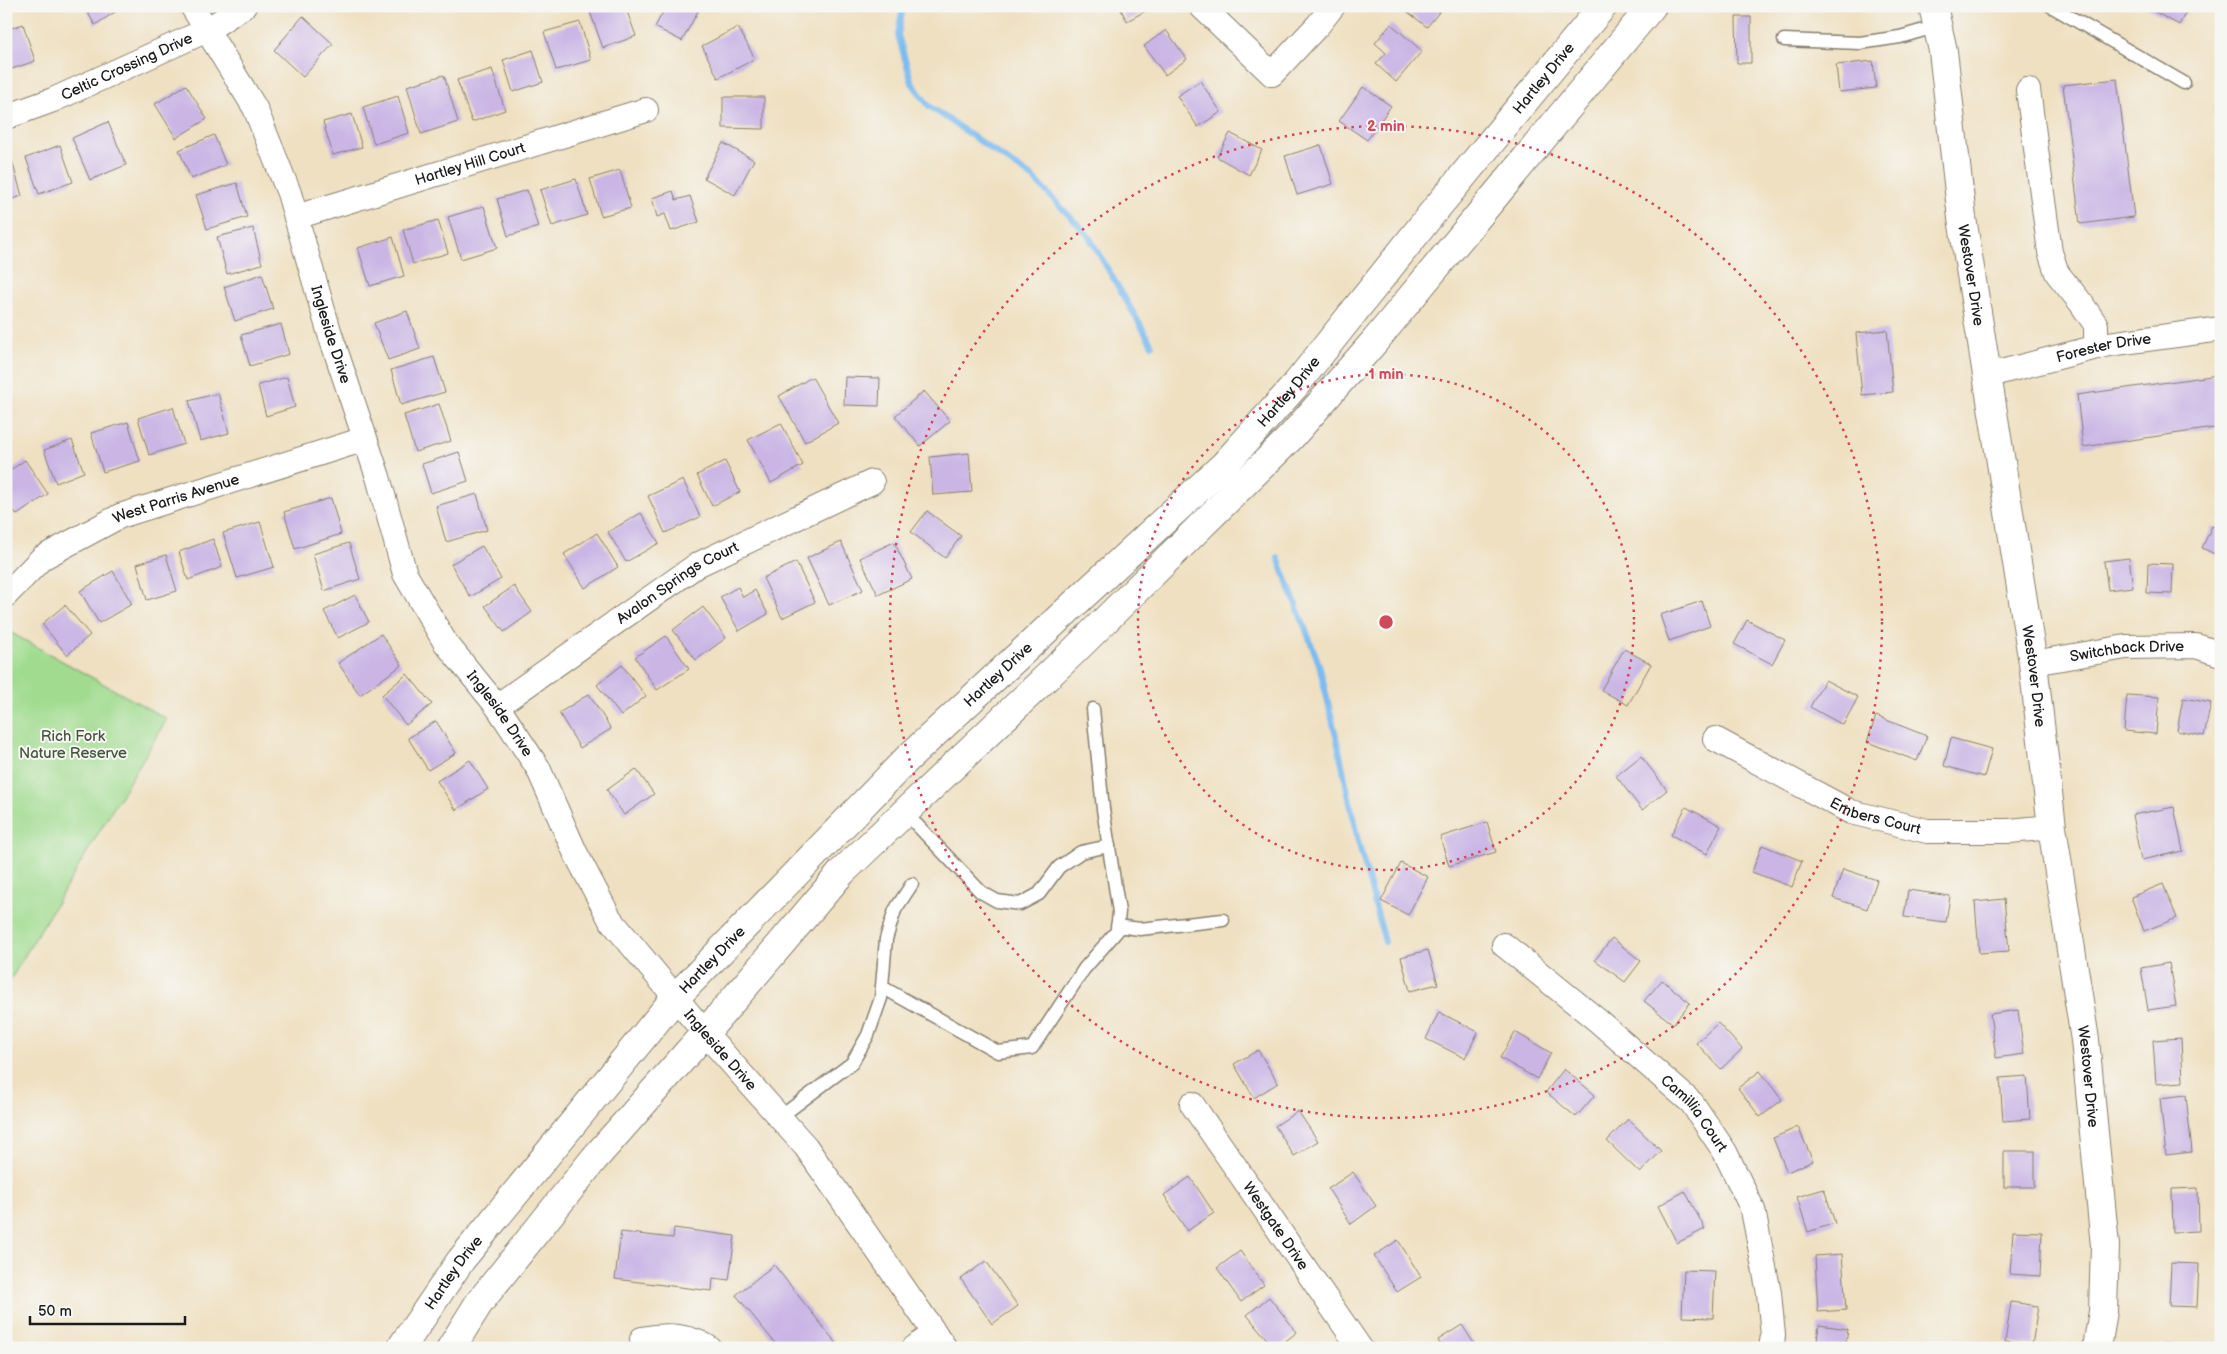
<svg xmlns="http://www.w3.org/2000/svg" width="2227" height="1354" font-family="'Balsamiq Sans',sans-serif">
  <rect width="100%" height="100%" fill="#f6f6f2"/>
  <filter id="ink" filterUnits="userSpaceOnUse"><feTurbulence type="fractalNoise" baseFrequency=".02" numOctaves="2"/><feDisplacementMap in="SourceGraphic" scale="10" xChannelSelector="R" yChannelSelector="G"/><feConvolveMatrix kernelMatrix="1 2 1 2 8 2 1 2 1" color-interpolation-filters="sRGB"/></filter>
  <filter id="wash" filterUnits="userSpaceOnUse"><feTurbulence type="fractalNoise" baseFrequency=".0096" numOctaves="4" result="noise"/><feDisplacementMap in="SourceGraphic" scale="20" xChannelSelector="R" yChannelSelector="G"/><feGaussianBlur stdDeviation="1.12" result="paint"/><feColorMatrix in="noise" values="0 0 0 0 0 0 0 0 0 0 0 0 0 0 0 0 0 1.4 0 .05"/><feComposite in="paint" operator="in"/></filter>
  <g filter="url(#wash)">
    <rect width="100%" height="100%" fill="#efe0c1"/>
    <!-- green -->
    <path fill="#a0db8f" stroke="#5e7c56" d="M6 630 167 719 6 987Z"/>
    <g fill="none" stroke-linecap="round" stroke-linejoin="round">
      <!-- stream -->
      <g stroke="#7bbcf0" stroke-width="6">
        <path d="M903 6 898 35 912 83 929 106 1033 178 1088 235 1152 345"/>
        <path d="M1278 558 1319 664 1337 740 1358 841 1385 942"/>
      </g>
    </g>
    <g id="blocks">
      <!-- building -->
      <g fill="#cab5e5">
        <path d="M84 6H124L95 25Z"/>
        <path d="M597 6H625L636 36 603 48 589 9Z"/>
        <path d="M666 6H694L699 9 682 41 655 27Z"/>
        <path d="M1119 6H1150L1151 8 1127 21Z"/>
        <path d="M1406 6H1444L1427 27 1404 9Z"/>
        <path d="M2150 6H2189L2179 25 2148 8Z"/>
        <path d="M303 16 333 44 303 77 274 50Z"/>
        <path d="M1736 17H1751V63H1737Z"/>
        <path d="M580 22 591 60 556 70 544 32Z"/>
        <path d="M23 24 35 61 6 71V30Z"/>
        <path d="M1391 24 1422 51 1396 82 1376 64 1386 53 1375 43Z"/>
        <path d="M738 27 755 59 718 78 702 46Z"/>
        <path d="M1166 30 1187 59 1165 75 1144 46Z"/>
        <path d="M533 50 543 82 513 92 503 60Z"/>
        <path d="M1873 61 1876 88 1839 92 1836 65Z"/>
        <path d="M492 69 505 110 472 122 457 80Z"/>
        <path d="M444 75 458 122 421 134 407 86Z"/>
        <path d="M2117 79 2134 217 2080 224 2063 85Z"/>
        <path d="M1200 81 1221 112 1198 127 1177 96Z"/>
        <path d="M186 85 207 119 176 138 155 104Z"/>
        <path d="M1363 87 1391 106 1367 140 1339 121Z"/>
        <path d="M398 96 409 133 374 144 363 107Z"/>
        <path d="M723 97H764V129L723 128Z"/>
        <path d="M352 114 362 147 333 155 323 122Z"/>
        <path d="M108 122 126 165 90 180 72 138Z"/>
        <path d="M1230 133 1262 150 1249 175 1217 157Z"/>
        <path d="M214 135 226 165 191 179 179 150Z"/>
        <path d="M723 143 754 160 735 195 704 178Z"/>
        <path d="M60 145 73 182 39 194 26 158Z"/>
        <path d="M1321 145 1333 184 1297 195 1285 156Z"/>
        <path d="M12 161 22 196 6 201V163Z"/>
        <path d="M620 170 631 208 601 216 590 179Z"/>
        <path d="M576 179 587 215 552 226 540 190Z"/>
        <path d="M237 183 247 217 207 229 196 195Z"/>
        <path d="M527 190 538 227 508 236 497 199Z"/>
        <path d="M673 191 676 200 690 196 699 222 671 231 665 214 657 217 652 198Z"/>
        <path d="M484 206 497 248 461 259 448 217Z"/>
        <path d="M438 220 448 253 413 264 403 230Z"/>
        <path d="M253 228 262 264 227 274 217 237Z"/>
        <path d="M393 237 404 276 370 286 358 248Z"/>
        <path d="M262 274 273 309 235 321 224 287Z"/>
        <path d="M407 311 420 349 388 360 374 323Z"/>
        <path d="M281 324 289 354 250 366 241 335Z"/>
        <path d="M1887 330 1893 392 1862 395 1856 333Z"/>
        <path d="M434 357 445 392 401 405 391 370Z"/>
        <path d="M2218 375 2221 392V427L2083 447 2077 395Z"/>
        <path d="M287 377 295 407 266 416 258 385Z"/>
        <path d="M812 377 838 423 805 442 779 396Z"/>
        <path d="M845 377 880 378 879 406 844 405Z"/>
        <path d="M924 391 950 421 920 446 895 416Z"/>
        <path d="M218 393 229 433 200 441 189 401Z"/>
        <path d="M439 404 451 441 415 452 404 415Z"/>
        <path d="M173 407 184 444 149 455 138 418Z"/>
        <path d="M128 422 140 461 103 472 91 433Z"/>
        <path d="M781 423 803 465 771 483 748 440Z"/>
        <path d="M72 440 84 472 56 483 44 450Z"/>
        <path d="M459 452 468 481 431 493 422 464Z"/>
        <path d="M969 453 972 492 933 495 930 457Z"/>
        <path d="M25 460 48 494 17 515 6 499V473Z"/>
        <path d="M725 461 740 492 712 506 697 475Z"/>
        <path d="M683 480 700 517 665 533 648 496Z"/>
        <path d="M477 494 487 530 446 542 436 506Z"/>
        <path d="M331 498 341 534 295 549 284 512Z"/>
        <path d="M927 511 961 536 945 558 911 532Z"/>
        <path d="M641 513 659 543 626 562 608 532Z"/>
        <path d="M260 522 274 567 237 578 223 533Z"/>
        <path d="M2212 526 2221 530V557L2202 548Z"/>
        <path d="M597 533 618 567 585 588 564 554Z"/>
        <path d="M213 539 222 567 188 580 179 552Z"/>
        <path d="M841 542 863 590 829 605 807 558Z"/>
        <path d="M894 542 912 579 878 595 860 558Z"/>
        <path d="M349 543 360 579 324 591 313 554Z"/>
        <path d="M482 546 501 579 470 597 451 564Z"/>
        <path d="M166 555 177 591 147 600 137 564Z"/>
        <path d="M2129 558 2133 587 2108 590 2104 561Z"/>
        <path d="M796 562 815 602 782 618 763 578Z"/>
        <path d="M2148 563 2173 564 2172 594 2147 593Z"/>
        <path d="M113 571 132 604 99 623 80 591Z"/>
        <path d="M514 586 532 612 504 632 485 606Z"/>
        <path d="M738 587 743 597 755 590 768 614 739 631 720 597Z"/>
        <path d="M355 595 369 622 338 638 324 611Z"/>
        <path d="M1702 601 1710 626 1669 641 1660 615Z"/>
        <path d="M65 605 90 635 67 655 42 624Z"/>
        <path d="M703 607 726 638 696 660 673 630Z"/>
        <path d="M1747 620 1785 640 1772 664 1734 644Z"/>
        <path d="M381 634 402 665 360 695 338 663Z"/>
        <path d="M666 636 689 669 657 690 635 657Z"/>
        <path d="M1624 649 1651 664 1628 705 1601 690Z"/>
        <path d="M622 665 646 696 621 716 597 685Z"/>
        <path d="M407 674 432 704 406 725 382 695Z"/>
        <path d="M1825 680 1858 697 1843 725 1810 707Z"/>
        <path d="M589 694 611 729 580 748 559 713Z"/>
        <path d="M2127 695 2159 697 2156 734 2124 731Z"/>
        <path d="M2183 698 2211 703 2204 736 2177 731Z"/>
        <path d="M1876 716 1927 736 1917 761 1867 742Z"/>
        <path d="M436 721 456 753 428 770 408 738Z"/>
        <path d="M1951 738 1992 749 1984 777 1944 766Z"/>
        <path d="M1641 756 1667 790 1642 810 1616 776Z"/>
        <path d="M470 760 488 789 456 810 437 781Z"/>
        <path d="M636 769 654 794 624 815 607 790Z"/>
        <path d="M1686 807 1721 826 1707 854 1671 835Z"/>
        <path d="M2174 807 2183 851 2141 860 2132 815Z"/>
        <path d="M1487 822 1496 852 1449 866 1440 837Z"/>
        <path d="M1762 845 1802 861 1792 887 1752 872Z"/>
        <path d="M1401 863 1428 877 1408 915 1381 901Z"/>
        <path d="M1843 869 1877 880 1867 909 1833 898Z"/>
        <path d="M2163 884 2177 918 2144 931 2131 897Z"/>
        <path d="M1908 890 1950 896 1946 922 1904 917Z"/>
        <path d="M2004 899 2009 951 1979 953 1975 902Z"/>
        <path d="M1612 938 1641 961 1625 982 1595 960Z"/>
        <path d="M1428 950 1438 984 1410 991 1401 957Z"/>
        <path d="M2169 963 2176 1006 2148 1010 2141 968Z"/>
        <path d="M1662 980 1690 1003 1673 1024 1644 1001Z"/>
        <path d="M2018 1010 2024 1054 1996 1058 1990 1014Z"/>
        <path d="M1439 1012 1478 1032 1465 1058 1426 1039Z"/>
        <path d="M1718 1023 1742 1049 1721 1069 1696 1043Z"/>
        <path d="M1515 1032 1551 1053 1537 1079 1500 1058Z"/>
        <path d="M2181 1038 2183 1082 2156 1084 2153 1040Z"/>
        <path d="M1258 1050 1278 1083 1254 1098 1234 1064Z"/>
        <path d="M1564 1069 1595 1095 1576 1117 1546 1092Z"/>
        <path d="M1760 1071 1782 1100 1760 1117 1738 1088Z"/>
        <path d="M2027 1076 2030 1119 2003 1121 2000 1078Z"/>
        <path d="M2186 1095 2192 1152 2166 1155 2160 1098Z"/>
        <path d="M1298 1111 1318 1141 1294 1156 1275 1126Z"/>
        <path d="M1628 1119 1661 1151 1640 1173 1607 1141Z"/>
        <path d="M1798 1127 1813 1161 1787 1172 1773 1138Z"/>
        <rect x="2004" y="1151" width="31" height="36"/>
        <path d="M1353 1172 1376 1206 1351 1224 1328 1189Z"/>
        <path d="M1190 1177 1214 1213 1187 1231 1164 1195Z"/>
        <path d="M2198 1188 2199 1231 2173 1232 2172 1189Z"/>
        <path d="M1824 1189 1835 1223 1808 1232 1797 1197Z"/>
        <path d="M1685 1191 1705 1229 1677 1243 1658 1206Z"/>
        <path d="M674 1228 735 1236 729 1280 713 1278 712 1291 615 1279 621 1232 673 1238Z"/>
        <path d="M2013 1231 2042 1232 2040 1276 2010 1274Z"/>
        <path d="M1398 1240 1421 1277 1397 1292 1374 1256Z"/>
        <path d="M1240 1251 1264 1285 1241 1302 1217 1268Z"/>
        <path d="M1842 1254 1846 1310 1818 1312 1815 1256Z"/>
        <path d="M986 1261 1018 1306 992 1324 961 1279Z"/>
        <path d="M2171 1263 2199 1264 2197 1307 2169 1306Z"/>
        <path d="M774 1265 840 1348H779L736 1295Z"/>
        <path d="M1684 1270 1715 1271 1713 1318 1682 1317Z"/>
        <path d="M1269 1297 1297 1332 1277 1348H1274L1247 1315Z"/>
        <path d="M2011 1302 2038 1306 2032 1346 2005 1342Z"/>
        <path d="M1462 1325 1477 1348H1442L1438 1340Z"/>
        <path d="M1819 1325 1848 1329 1845 1348H1816Z"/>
        <path d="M2166 1343 2191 1347V1348H2165Z"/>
      </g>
    </g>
  </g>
  <g filter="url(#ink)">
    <use href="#blocks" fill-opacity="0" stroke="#867e6e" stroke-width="1"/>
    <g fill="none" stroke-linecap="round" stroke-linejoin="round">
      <!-- service casing -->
      <g stroke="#867e6e" stroke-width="15">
        <g id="service">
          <path d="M2051 6 2184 83"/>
          <path d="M1784 40 1860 43 1900 37 1938 26"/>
          <path d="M916 824 981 892 997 901 1020 904 1039 894 1059 867 1081 852 1109 846"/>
          <path d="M1117 926 1140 929 1223 920"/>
          <path d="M882 987 998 1052 1032 1048 1084 969 1117 931 1119 912 1103 809 1093 709"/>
          <path d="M780 1117 852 1063 868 1035 881 998 886 939 895 910 912 884"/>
        </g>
      </g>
      <!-- minor casing -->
      <g stroke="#867e6e" stroke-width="26">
        <g id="minor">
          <path id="s1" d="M192 6 255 108 289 193 329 331 378 477 405 574 445 642 497 706 538 768 575 852 610 919 705 1033 806 1147 945 1348"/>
          <path d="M1201 6 1272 74 1318 25 1333 6"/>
          <path d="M2028 90 2050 252 2057 273 2081 303 2096 325V347"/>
          <path id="s2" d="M6 117 53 100 207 30 244 6"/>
          <path id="s3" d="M296 217 646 110"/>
          <path id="s4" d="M1989 375 2109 344 2221 329"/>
          <path id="s5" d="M6 595 42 558 120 516 365 439"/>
          <path id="s6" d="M2033 663 2126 647 2196 646 2221 654"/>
          <path id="s7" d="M497 706 697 565 872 482"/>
          <path id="s8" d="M1715 739 1851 812 1927 831H2009L2052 827"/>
          <path id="s9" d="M1504 945 1597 1020 1692 1103 1725 1152 1753 1210 1769 1293 1773 1336 1771 1348"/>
          <path id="s10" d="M1192 1104 1360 1348"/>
          <path d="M642 1339C666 1334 688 1335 709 1348"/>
          <path d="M914 1348 935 1333"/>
        </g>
      </g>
      <!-- tertiary casing -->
      <g stroke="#867e6e" stroke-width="30">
        <g id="tertiary">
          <path id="s11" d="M1933 6 1943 51 1962 218 2033 663 2052 827 2085 1040 2105 1246 2103 1311 2097 1348"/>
          <path id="s12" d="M401 1348 461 1260 675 998 907 759 1224 465 1294 387 1430 216 1603 6"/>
          <path d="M451 1348 479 1303 594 1159 705 1033 842 872 1072 653 1291 437 1375 341 1652 6"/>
        </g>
      </g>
      <!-- service -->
      <use href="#service" stroke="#fff" stroke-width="12"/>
      <!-- minor -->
      <use href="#minor" stroke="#fff" stroke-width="24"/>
      <!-- tertiary -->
      <use href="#tertiary" stroke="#fff" stroke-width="28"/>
    </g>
  </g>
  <!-- distance rings -->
  <g fill="none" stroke="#d1495b" stroke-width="2.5" stroke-dasharray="2.5 5">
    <circle cx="1386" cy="622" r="248"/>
    <circle cx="1386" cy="622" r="496"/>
  </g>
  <g text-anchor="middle" stroke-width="4" stroke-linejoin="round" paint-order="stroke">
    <!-- street labels -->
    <g font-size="15" fill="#1c1c1c" stroke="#f6f6f2">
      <text dy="5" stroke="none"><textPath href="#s2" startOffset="131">Celtic Crossing Drive</textPath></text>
      <text dy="5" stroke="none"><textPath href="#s12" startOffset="1712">Hartley Drive</textPath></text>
      <text dy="5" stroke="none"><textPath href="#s3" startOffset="182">Hartley Hill Court</textPath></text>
      <text dy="5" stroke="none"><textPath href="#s11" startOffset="272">Westover Drive</textPath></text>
      <text dy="5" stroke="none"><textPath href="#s1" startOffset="359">Ingleside Drive</textPath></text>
      <text dy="5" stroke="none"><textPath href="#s4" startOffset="118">Forester Drive</textPath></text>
      <text dy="5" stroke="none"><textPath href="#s12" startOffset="1308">Hartley Drive</textPath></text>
      <text dy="5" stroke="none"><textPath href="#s5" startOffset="199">West Parris Avenue</textPath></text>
      <text dy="5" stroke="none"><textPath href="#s7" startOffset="219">Avalon Springs Court</textPath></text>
      <text dy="5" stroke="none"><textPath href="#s6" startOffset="95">Switchback Drive</textPath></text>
      <text dy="5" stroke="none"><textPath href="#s12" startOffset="902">Hartley Drive</textPath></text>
      <text dy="5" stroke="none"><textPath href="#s11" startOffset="678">Westover Drive</textPath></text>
      <text dy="5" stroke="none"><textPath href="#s1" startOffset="779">Ingleside Drive</textPath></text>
      <text dy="5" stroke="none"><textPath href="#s8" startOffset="179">Embers Court</textPath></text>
      <text dy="5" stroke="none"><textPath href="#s12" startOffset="498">Hartley Drive</textPath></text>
      <text dy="5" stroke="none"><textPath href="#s1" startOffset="1184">Ingleside Drive</textPath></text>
      <text dy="5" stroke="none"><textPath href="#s11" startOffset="1082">Westover Drive</textPath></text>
      <text dy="5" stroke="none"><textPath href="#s9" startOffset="255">Camillia Court</textPath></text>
      <text dy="5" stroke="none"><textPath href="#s10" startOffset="148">Westgate Drive</textPath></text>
      <text dy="5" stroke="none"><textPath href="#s12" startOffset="92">Hartley Drive</textPath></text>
    </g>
    <!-- park labels -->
    <g font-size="15" fill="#44553e" stroke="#f6f6f2">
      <text x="73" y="741">Rich Fork<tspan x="73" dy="17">Nature Reserve</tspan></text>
    </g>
  </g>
  <circle cx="1386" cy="622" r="8" fill="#d1495b" stroke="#f6f6f2" stroke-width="2.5"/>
  <g font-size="15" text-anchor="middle" font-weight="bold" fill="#d1495b" stroke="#f6f6f2" stroke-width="4" stroke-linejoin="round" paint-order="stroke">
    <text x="1386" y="131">2 min</text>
    <text x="1386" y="379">1 min</text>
  </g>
  <!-- margin -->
  <rect width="2227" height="1354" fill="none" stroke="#f6f6f2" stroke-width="25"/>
  <!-- scale -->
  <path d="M30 1316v8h155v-8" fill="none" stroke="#1c1c1c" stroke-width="2.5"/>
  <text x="38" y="1316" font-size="15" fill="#1c1c1c" stroke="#f6f6f2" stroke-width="4" paint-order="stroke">50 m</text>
</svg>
